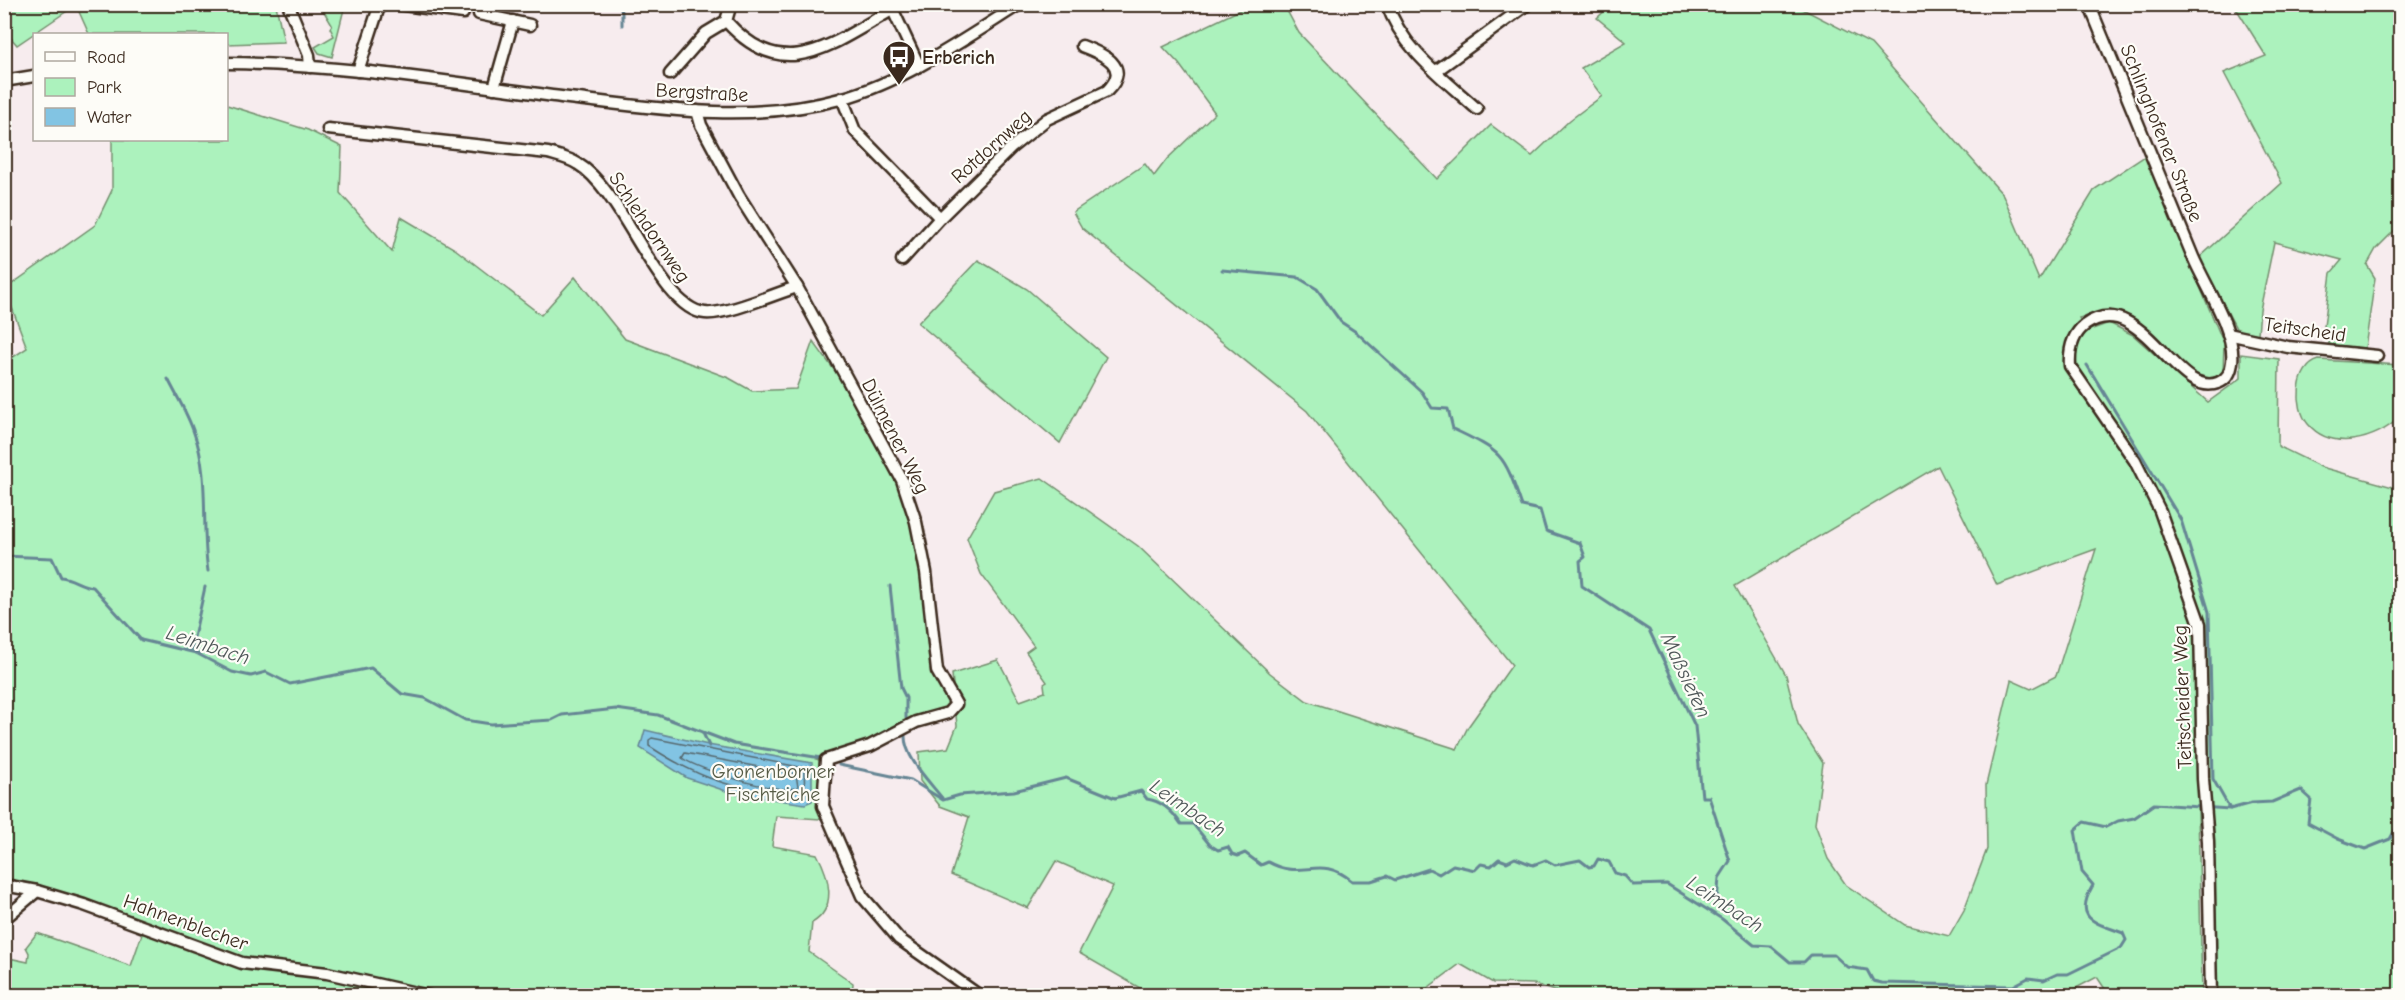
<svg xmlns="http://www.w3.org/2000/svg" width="2405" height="1000" font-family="'Comic Neue',sans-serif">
  <rect width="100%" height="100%" fill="#f7ecee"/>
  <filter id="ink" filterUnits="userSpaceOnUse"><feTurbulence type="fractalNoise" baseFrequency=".0167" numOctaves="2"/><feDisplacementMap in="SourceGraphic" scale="12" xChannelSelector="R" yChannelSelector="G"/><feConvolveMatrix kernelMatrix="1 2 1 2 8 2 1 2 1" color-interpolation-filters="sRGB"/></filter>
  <g filter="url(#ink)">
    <!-- green -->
    <g fill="#acf2bd" stroke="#748e6e" stroke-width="1.5" fill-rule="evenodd">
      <path d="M4 5H276L284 42 227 44 226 34H89L76 5 17 45 5 31Z"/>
      <path d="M320 5H345L332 57 319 53 315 47 334 36 330 28 332 25Z"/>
      <path d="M1250 5H1284L1299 33 1437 179 1491 125 1532 156 1570 120 1602 96 1581 68 1626 42 1597 18 1611 5H1795L1871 44 2003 195 2039 280 2095 189 2145 156 2224 344 2223 373 2211 379 2192 373 2132 317 2110 310 2079 318 2087 331 2109 323 2133 335 2208 402 2241 378V354L2279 359 2278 446 2321 467 2400 489V995H2216L2210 808H2198L2202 995H2109L2097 977 2061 996 2012 995 1986 990 1953 996H1570L1534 984 1493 983 1460 964 1418 995H1152L1079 953 1113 886 1056 861 1028 908 951 875 969 817 940 806 920 781 919 752 948 748 957 726 952 674 998 660 1020 701 1045 692 1044 684 1047 682 1026 652 1034 646 981 574 967 538 994 491 1042 478 1138 546 1270 673 1307 701 1457 749 1468 727 1512 665 1307 411 1082 228 1073 212 1145 164 1154 176 1167 159 1215 113 1179 64 1163 47ZM1938 466 1997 585 2096 549 2056 676 2031 689 2011 680 1986 785 1987 849 1964 910 1949 936 1905 925 1846 885 1828 859 1815 824 1823 763 1798 724 1786 675 1735 586Z"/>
      <path d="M2234 5H2400V225L2376 249 2367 265 2375 278 2365 348 2330 345 2323 334 2331 273 2342 260 2274 242 2260 310 2258 334 2237 330 2199 258 2282 183 2224 73 2266 56Z"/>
      <path d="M227 105 308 130 342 147 340 193 392 252 401 217 455 249 541 315 575 277 625 339 729 378 752 391 796 389 813 341 840 378 902 480 937 661 954 699 948 713 816 759 822 761 820 819 776 816 772 846 817 854C829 876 838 908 812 923L809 952 853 983 852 995H449L327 968 242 959 80 897 5 881 4 363 27 348 5 289 95 225 112 190V140H226Z"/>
      <path d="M978 260 1027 289 1106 357 1060 443 918 323Z"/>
      <path d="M2319 360 2400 365 2399 418C2376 440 2332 452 2308 424 2294 407 2295 367 2319 360Z"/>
      <path d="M143 931 244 970 329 977 405 995H5L4 957 28 962 29 953 26 947 37 933 131 966Z"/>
    </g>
    <!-- water -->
    <path fill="#82c4e3" stroke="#668694" stroke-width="1.5" d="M645 730 708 745 812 763V801L805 804 732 793 687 778 640 748Z"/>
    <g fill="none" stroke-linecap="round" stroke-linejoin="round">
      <!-- shore -->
      <g stroke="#57686d" stroke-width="1.5">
        <path d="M652 738 804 768 805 796C797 799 783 796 774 794 722 786 692 774 649 746V740Z"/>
        <path d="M685 753 796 774 798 787C781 796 699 770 682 758Z"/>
      </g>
      <!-- stream -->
      <g stroke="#668694" stroke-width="3">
        <path d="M619 4 622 12V25"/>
        <path d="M1222 270 1297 277 1317 289 1341 322 1356 332 1422 392 1432 408 1448 409 1453 429C1504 453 1503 453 1522 506L1540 510 1546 531 1580 543 1585 557 1580 561 1582 586 1649 630 1695 726 1702 797H1709L1730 861 1719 878 1717 901"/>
        <path d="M2087 365 2181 520 2209 612 2213 779 2230 809"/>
        <path d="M168 379C177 397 188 414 194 433 210 476 201 526 208 571"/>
        <path d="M4 556 52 558 61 577C73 578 80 586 93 587L141 640 196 653 232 672 251 676 266 672 290 684 371 668 402 694 425 698 465 720 491 724 552 720 562 715 616 709 658 715 734 744 821 758"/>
        <path d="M890 586 901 688 906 698V718"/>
        <path d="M191 651 205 587"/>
        <path d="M703 733 709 746"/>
        <path d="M905 733C903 756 928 780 942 798"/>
        <path d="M839 765 911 780 943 800 960 795 1014 791 1066 778 1115 798 1141 791 1147 799C1162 801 1173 812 1181 824H1193L1210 845 1218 850 1228 847 1232 854 1238 856 1245 853 1261 865 1268 862C1304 882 1318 853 1352 881H1371L1387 876 1395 880 1429 869 1439 874 1453 865 1475 870 1481 864 1491 866 1499 859 1507 862 1515 858 1533 865 1546 860 1555 865 1580 860 1589 867 1594 866 1598 859 1609 862 1615 873 1625 876 1633 885 1667 884 1722 919 1754 945 1771 946 1790 962H1804L1811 955H1834L1847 967 1867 970 1873 981 1882 983 2013 986 2028 978 2044 980 2057 974H2068L2121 948 2126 940 2123 933C2094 922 2073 920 2093 885L2082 872 2075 830 2084 822 2106 827 2118 821 2134 818 2154 804 2230 809 2252 803 2272 802 2301 790 2311 799 2308 823 2338 839 2365 849 2390 839 2400 821"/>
      </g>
      <!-- minor casing -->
      <g stroke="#3b2a1e" stroke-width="15">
        <g id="minor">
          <path d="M288 4 309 55 310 67"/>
          <path d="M396 4 463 13"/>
          <path d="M890 4 919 66"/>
          <path d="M1387 4C1402 49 1443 78 1477 109"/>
          <path d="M2089 4C2124 88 2158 173 2193 257 2205 285 2236 332 2232 362 2230 384 2210 390 2192 379 2161 360 2129 294 2085 325 2072 335 2069 351 2070 366L2135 461 2160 511 2200 624 2203 779 2208 841 2211 996"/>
          <path d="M479 14 530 25"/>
          <path d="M726 21C784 86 831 44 892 10"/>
          <path d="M226 63C338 64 450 82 561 97 653 108 748 124 840 99 905 81 963 40 1020 4"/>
          <path d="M358 71 379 7 383 4"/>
          <path d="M1436 71 1528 4"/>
          <path d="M670 74 706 33 726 21 731 4"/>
          <path d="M4 81 34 76"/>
          <path d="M494 88 513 21"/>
          <path d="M842 98 855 131 940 218 902 260"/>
          <path d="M697 111 701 125 739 196 797 287 902 480 916 522 926 572 937 671 956 704 948 713 916 722 870 746 826 760 823 806 862 896 899 939 980 996"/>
          <path d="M328 129 548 153C558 156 569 158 578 164 624 191 659 309 705 313 727 315 774 294 797 287"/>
          <path d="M940 218 1012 147 1047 119 1107 91C1132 66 1103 54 1082 46"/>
          <path d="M2228 334 2288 347 2377 356"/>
          <path d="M4 885 37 891 84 905 242 963 327 973 429 996"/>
          <path d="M4 919 37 891"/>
        </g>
      </g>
      <!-- minor -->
      <use href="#minor" stroke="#fdfcf7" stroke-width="10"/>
    </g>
  </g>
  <!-- icons -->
  <defs>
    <g id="bus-pin" transform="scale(1.725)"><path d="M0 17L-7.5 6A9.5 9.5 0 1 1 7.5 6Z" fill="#3b2a1e" stroke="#fdfcf7"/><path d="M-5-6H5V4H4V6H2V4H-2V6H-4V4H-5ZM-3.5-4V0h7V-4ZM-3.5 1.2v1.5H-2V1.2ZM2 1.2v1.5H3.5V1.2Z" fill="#fff"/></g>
  </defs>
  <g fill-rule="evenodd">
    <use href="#bus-pin" x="899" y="57"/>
  </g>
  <g text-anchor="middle" stroke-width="4.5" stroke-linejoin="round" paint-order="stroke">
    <!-- poi labels -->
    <g font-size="20" font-weight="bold" fill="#3b2a1e" stroke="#fdfcf7" text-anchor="start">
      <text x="922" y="64">Erberich</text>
    </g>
    <!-- street labels -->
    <g font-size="20" fill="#3b2a1e" stroke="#fdfcf7">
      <text transform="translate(702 92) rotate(3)" y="7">Bergstraße</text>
      <text transform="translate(2162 133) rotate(68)" y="7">Schlinghofener Straße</text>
      <text transform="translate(991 146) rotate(-42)" y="7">Rotdornweg</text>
      <text transform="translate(650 227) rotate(56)" y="7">Schlehdornweg</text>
      <text transform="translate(2305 329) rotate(8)" y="7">Teitscheid</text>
      <text transform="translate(896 436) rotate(63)" y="7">Dülmener Weg</text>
      <text transform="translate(2182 697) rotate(-92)" y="7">Teitscheider Weg</text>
      <text transform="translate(186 922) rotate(20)" y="7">Hahnenblecher</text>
    </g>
    <!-- park labels -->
    <g font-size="20" fill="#575c46" stroke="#fdfcf7">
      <text x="773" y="778">Gronenborner<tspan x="773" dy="23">Fischteiche</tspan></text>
    </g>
    <!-- water labels -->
    <g font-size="21" font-style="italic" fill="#505859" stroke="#fdfcf7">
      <text transform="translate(208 645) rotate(18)" y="7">Leimbach</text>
      <text transform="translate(1686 675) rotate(65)" y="7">Maßsiefen</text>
      <text transform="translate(1188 808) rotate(34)" y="7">Leimbach</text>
      <text transform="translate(1725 904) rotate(33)" y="7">Leimbach</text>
    </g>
  </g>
  <!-- margin -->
  <rect width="2405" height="1000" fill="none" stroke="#fdfcf7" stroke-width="24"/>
  <rect x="12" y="12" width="2381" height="976" fill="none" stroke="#3b2a1e" stroke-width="2" filter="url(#ink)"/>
  <!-- legend -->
  <rect x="33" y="33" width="195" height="108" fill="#fdfcf7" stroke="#afa8a0" stroke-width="1.5"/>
  <rect x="45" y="52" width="30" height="9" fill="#fdfcf7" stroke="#afa8a0" stroke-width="1.5"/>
  <text x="87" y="63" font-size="18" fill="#3b2a1e">Road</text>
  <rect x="45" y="78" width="30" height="18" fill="#acf2bd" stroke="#afa8a0" stroke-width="1.5"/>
  <text x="87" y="93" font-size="18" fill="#3b2a1e">Park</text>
  <rect x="45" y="108" width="30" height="18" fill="#82c4e3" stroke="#afa8a0" stroke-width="1.5"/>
  <text x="87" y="123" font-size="18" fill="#3b2a1e">Water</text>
</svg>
